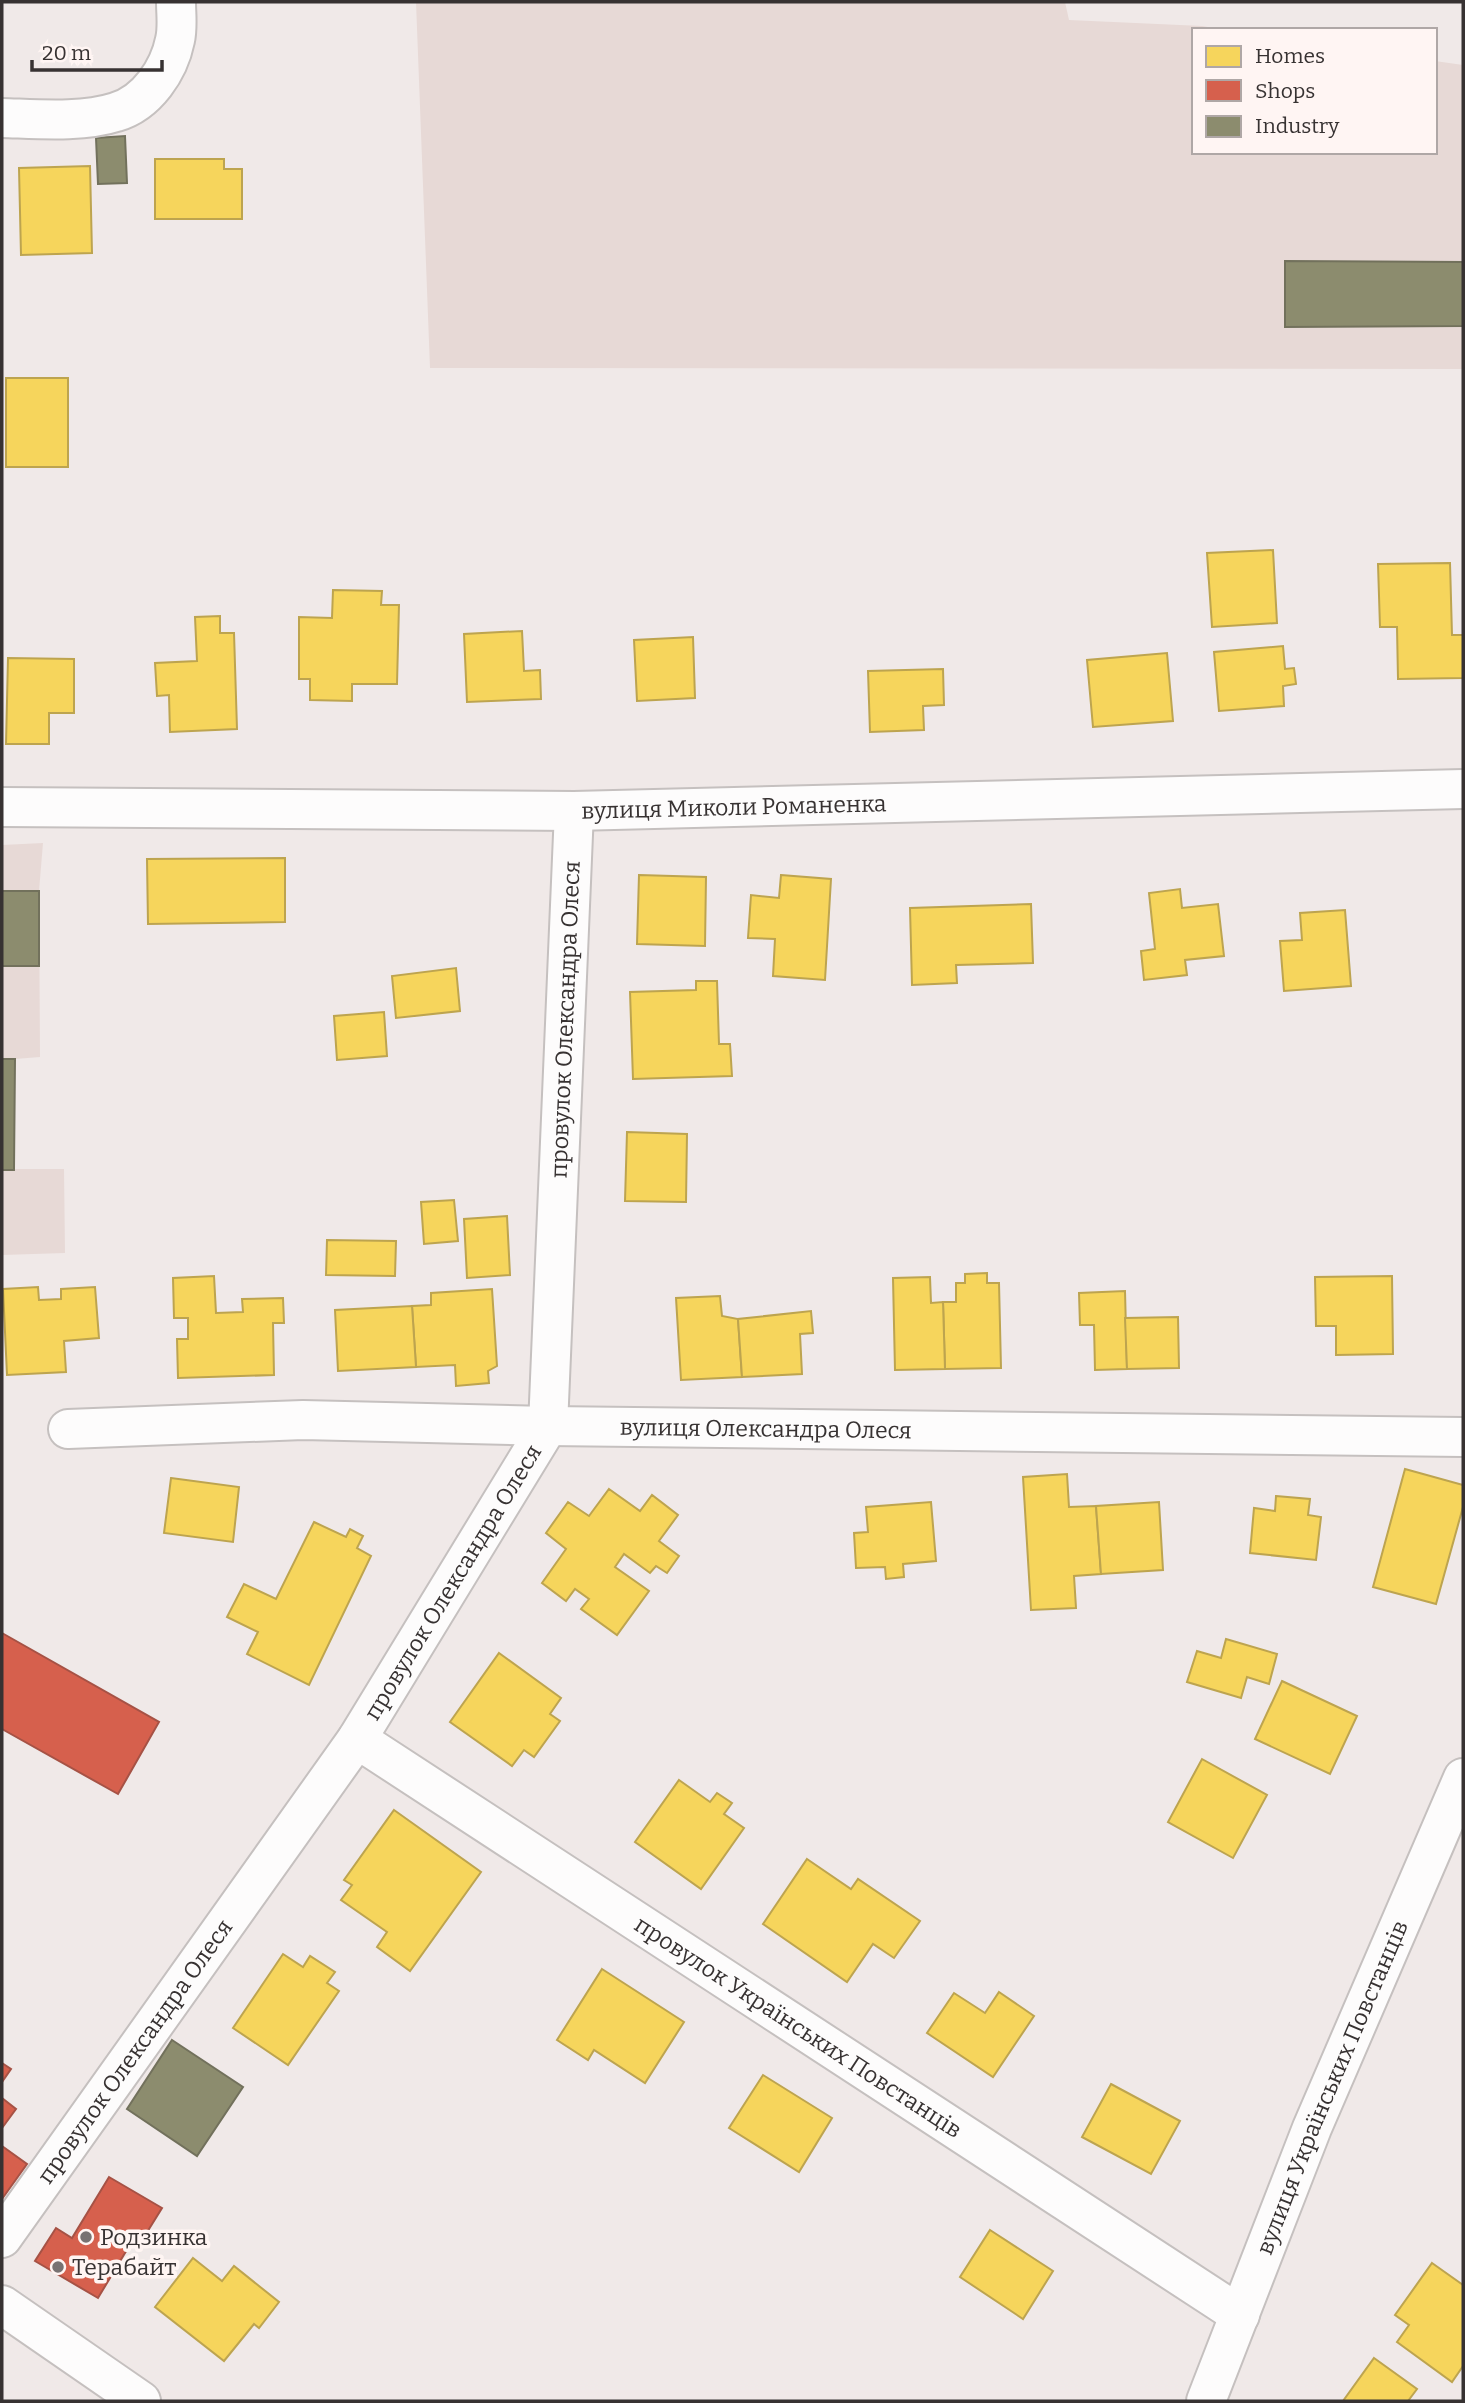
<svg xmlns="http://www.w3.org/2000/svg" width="1465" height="2403" font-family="Bitter,serif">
  <rect width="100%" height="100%" fill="#f0e9e8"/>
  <!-- built -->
  <g fill="#e7d9d6">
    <path d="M416 2H1065L1069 20 1202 26 1225 30H1194V152H1435V61L1463 65V369L430 368Z"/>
    <path d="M43 843 39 891 40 1057 15 1059 14 1169H64L65 1253 2 1255V845Z"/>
  </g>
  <!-- homes -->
  <g fill="#f6d55c" stroke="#bda44f" stroke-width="2">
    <path d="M155 159H224V169H242V219H155Z"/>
    <path d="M90 166 92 253 21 255 19 168Z"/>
    <rect x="6" y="378" width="62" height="89"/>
    <path d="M1273 550 1277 623 1212 627 1207 553Z"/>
    <path d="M1450 563 1452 635H1463V678L1398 679 1397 627H1380L1378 564Z"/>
    <path d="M333 590 382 591 381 605H399L397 684H352V701L310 700V679H299V617L332 618Z"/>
    <path d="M220 616V633H234L237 729 170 732 169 695 157 696 155 663 197 661 195 617Z"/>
    <path d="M522 631 524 671 540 670 541 699 467 702 464 634Z"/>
    <path d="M693 637 695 698 637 701 634 640Z"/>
    <path d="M1283 646 1285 669 1294 668 1296 684 1283 686 1284 706 1219 711 1214 652Z"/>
    <path d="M1167 653 1173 721 1093 727 1087 660Z"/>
    <path d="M8 658 74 659V713H49V744H6Z"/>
    <path d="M943 669 944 705 923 706 924 730 870 732 868 671Z"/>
    <path d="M285 858V922L148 924 147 859Z"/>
    <path d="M639 875 706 877 705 946 637 944Z"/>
    <path d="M781 875 831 879 825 980 773 976 775 939 748 938 751 895 779 898Z"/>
    <path d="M1180 889 1182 908 1218 904 1224 956 1185 960 1187 975 1144 980 1141 951 1155 949 1149 893Z"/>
    <path d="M1031 904 1033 963 956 965 957 983 912 985 910 908Z"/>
    <path d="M1345 910 1351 986 1284 991 1280 941 1302 940 1300 913Z"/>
    <path d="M456 968 460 1011 396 1018 392 976Z"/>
    <path d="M696 981H717L719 1044H730L732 1076 633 1079 630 992 696 990Z"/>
    <path d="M384 1012 387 1056 337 1060 334 1016Z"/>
    <path d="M627 1132 687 1134 686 1202 625 1201Z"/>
    <path d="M454 1200 458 1241 424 1244 421 1202Z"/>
    <path d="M507 1216 510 1275 467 1278 464 1219Z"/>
    <path d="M327 1240 396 1241 395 1276 326 1275Z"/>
    <path d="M987 1273V1283H999L1001 1368 945 1369 943 1302H956V1283H965V1274Z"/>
    <path d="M214 1276 216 1313 243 1312 242 1299 283 1298 284 1323H273L274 1375 178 1378 177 1339H188V1318H174L173 1278Z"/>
    <path d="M1392 1276 1393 1354 1336 1355V1326H1316L1315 1277Z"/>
    <path d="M930 1277 931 1303 943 1302 945 1369 895 1370 893 1278Z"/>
    <path d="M38 1287 39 1300 61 1299V1289L95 1287 99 1338 64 1341 66 1372 7 1375 3 1289Z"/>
    <path d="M492 1289 497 1366 488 1371 489 1383 456 1386 455 1365 416 1367 412 1306 431 1305V1293Z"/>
    <path d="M1125 1291 1127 1369 1095 1370 1094 1325H1080L1079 1293Z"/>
    <path d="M720 1296 722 1316 738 1319 742 1377 681 1380 676 1298Z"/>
    <path d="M412 1306 416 1367 338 1371 335 1310Z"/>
    <path d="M811 1311 813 1333 800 1334 802 1374 742 1377 738 1319Z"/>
    <path d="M1178 1317 1179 1368 1127 1369 1125 1318Z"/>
    <path d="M1405 1469 1463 1485V1507L1436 1604 1373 1587Z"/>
    <path d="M1067 1474 1069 1507 1096 1506 1101 1574 1074 1576 1076 1608 1031 1610 1023 1477Z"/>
    <path d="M171 1478 239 1487 233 1542 164 1533Z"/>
    <path d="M609 1489 640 1511 652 1495 678 1515 659 1541 679 1556 667 1573 656 1566 650 1573 624 1554 615 1567 649 1591 617 1635 581 1609 589 1599 575 1589 566 1601 542 1583 566 1549 546 1533 568 1502 589 1516Z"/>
    <path d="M1276 1496 1310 1499 1308 1515 1321 1517 1316 1560 1250 1553 1254 1508 1275 1511Z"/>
    <path d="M931 1502 936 1561 903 1564 904 1577 886 1579 885 1567 856 1568 854 1533 868 1532 866 1507Z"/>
    <path d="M1159 1502 1163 1570 1101 1574 1096 1506Z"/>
    <path d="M314 1522 346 1537 350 1529 363 1536 357 1548 371 1556 309 1685 247 1654 258 1632 227 1617 244 1584 276 1599Z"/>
    <path d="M1226 1639 1277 1654 1269 1684 1247 1677 1241 1698 1187 1682 1197 1651 1221 1658Z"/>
    <path d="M499 1653 561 1698 550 1714 560 1721 534 1757 524 1750 512 1766 450 1722Z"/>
    <path d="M1282 1681 1357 1716 1330 1774 1255 1739Z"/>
    <path d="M1202 1759 1267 1795 1233 1858 1168 1822Z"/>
    <path d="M679 1780 710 1802 717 1793 732 1803 724 1814 744 1828 701 1889 635 1842Z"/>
    <path d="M394 1810 481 1872 410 1971 377 1947 387 1932 341 1900 352 1885 344 1880Z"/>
    <path d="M807 1859 851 1889 858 1879 920 1921 894 1958 873 1944 847 1982 763 1924Z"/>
    <path d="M283 1954 303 1967 310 1956 335 1972 327 1983 339 1991 288 2065 233 2028Z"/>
    <path d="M602 1969 684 2022 645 2083 594 2050 588 2060 557 2040Z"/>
    <path d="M999 1992 1034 2016 993 2077 927 2033 954 1993 985 2013Z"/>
    <path d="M763 2075 832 2118 799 2172 729 2128Z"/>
    <path d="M1111 2084 1180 2121 1151 2174 1082 2137Z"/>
    <path d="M990 2230 1053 2271 1023 2319 960 2277Z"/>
    <path d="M193 2258 222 2281 234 2266 279 2302 259 2328 254 2324 224 2361 155 2307Z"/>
    <path d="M1432 2263 1463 2285V2366L1452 2382 1397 2342 1409 2325 1395 2315Z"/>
    <path d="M1374 2358 1417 2389 1408 2401H1343Z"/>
  </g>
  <!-- shops -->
  <g fill="#d6604d" stroke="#a65245" stroke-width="2">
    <path d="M2 1633 159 1722 118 1794 2 1729Z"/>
    <path d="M2 2063 11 2069 2 2082Z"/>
    <path d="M2 2098 16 2109 2 2128Z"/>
    <path d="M2 2146 27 2164 2 2199Z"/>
    <path d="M109 2177 162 2208 141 2242 134 2238 98 2298 35 2261 56 2228 72 2238Z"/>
  </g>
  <!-- industry -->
  <g fill="#8c8c6e" stroke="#72715c" stroke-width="2">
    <path d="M125 136 127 183 98 184 96 138Z"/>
    <path d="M1285 261 1463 262V326L1285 327Z"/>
    <rect x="2" y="891" width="37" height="75"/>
    <path d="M2 1059H15L14 1170H2Z"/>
    <path d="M172 2040 243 2087 197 2156 127 2109Z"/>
  </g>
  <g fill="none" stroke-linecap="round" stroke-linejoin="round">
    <!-- minor casing -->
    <g stroke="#c5c0bf" stroke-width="42">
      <g id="minor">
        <path d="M2 118C37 119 82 123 116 112 147 103 169 70 175 40 178 27 176 14 176 2"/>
        <path id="s1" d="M2 807 574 811 1463 789"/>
        <path id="s2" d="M68 1429 303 1420 548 1426 1463 1437"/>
        <path id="s3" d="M357 1739 1240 2315"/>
        <path id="s4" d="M2 2238 357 1739 548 1426 574 811"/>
        <path d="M2 2305 141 2401"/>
        <path id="s5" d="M1206 2401 1312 2128 1463 1778"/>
      </g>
    </g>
    <!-- minor -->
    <use href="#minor" stroke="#fdfcfc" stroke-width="38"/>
  </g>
  <!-- markers -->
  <g fill="#787272" stroke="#fff5f3" stroke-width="2.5">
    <circle cx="86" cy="2237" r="7"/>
    <circle cx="58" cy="2267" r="7"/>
  </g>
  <g text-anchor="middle" stroke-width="7" stroke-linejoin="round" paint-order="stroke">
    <!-- street labels -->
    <g font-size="23" fill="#373232" stroke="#fff5f3">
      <text dy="8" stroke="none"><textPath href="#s1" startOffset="732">вулиця Миколи Романенка</textPath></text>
      <text dy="8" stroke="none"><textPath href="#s4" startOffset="1386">провулок Олександра Олеся</textPath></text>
      <text dy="8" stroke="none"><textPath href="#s2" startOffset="698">вулиця Олександра Олеся</textPath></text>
      <text dy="8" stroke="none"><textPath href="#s4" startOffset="796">провулок Олександра Олеся</textPath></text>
      <text dy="8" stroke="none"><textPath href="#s3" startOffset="527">провулок Українських Повстанців</textPath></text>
      <text dy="8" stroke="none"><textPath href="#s4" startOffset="229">провулок Олександра Олеся</textPath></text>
      <text dy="8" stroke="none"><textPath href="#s5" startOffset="338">вулиця Українських Повстанців</textPath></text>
    </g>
    <!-- poi labels -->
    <g font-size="23" fill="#373232" stroke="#fff5f3" text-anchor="start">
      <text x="100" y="2245">Родзинка</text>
      <text x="72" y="2275">Терабайт</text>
    </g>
  </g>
  <!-- border -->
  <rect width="1465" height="2403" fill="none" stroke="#373232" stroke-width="7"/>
  <!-- legend -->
  <rect x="1192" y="28" width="245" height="126" fill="#fff5f3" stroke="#afa7a6" stroke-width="2"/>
  <rect x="1206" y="46" width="35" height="21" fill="#f6d55c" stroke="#afa7a6" stroke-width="2"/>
  <text x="1255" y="63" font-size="21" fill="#373232">Homes</text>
  <rect x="1206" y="80" width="35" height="21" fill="#d6604d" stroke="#afa7a6" stroke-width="2"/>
  <text x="1255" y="98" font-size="21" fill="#373232">Shops</text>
  <rect x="1206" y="116" width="35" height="21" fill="#8c8c6e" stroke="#afa7a6" stroke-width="2"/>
  <text x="1255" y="133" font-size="21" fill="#373232">Industry</text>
  <!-- scale -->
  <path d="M32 60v10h130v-10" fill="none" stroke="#373232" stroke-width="3.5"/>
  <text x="42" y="60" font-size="21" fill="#373232" stroke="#fff5f3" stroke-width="5" paint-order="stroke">20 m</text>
</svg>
